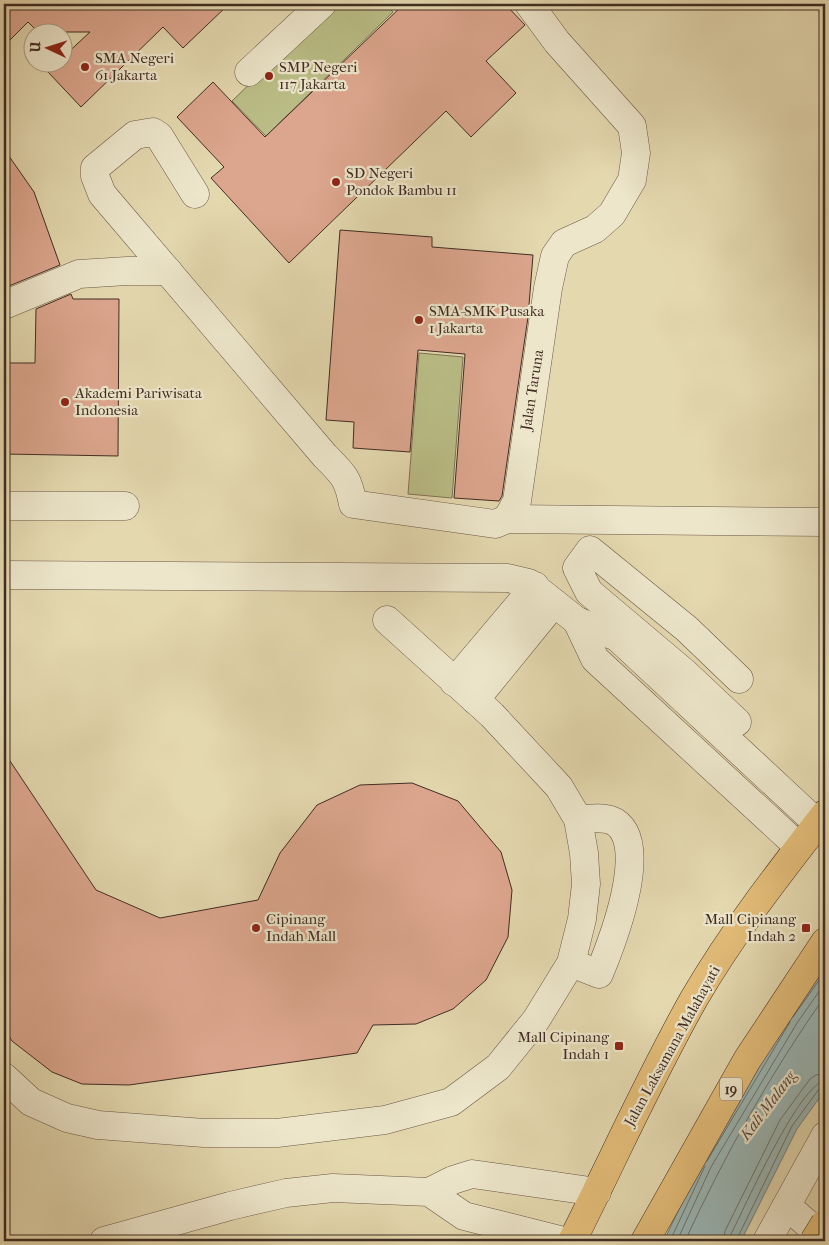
<svg xmlns="http://www.w3.org/2000/svg" width="829" height="1245" font-family="'IM FELL French Canon',serif">
  <rect width="100%" height="100%" fill="#e4d8af"/>
  <filter id="stains"><feTurbulence type="fractalNoise" baseFrequency=".004" numOctaves="4"/><feColorMatrix values="0 0 0 0 .2 0 0 0 0 .09 0 0 0 0 .02 0 0 0 .5 -.17"/></filter>
  <radialGradient id="worn" r=".72"><stop offset=".6" stop-color="#630" stop-opacity="0"/><stop offset="1" stop-color="#630" stop-opacity=".3"/></radialGradient>
  <!-- green -->
  <g fill="#babd86" stroke="#7e7454">
    <path d="M332 4H385L393 12 266 136 232 101Z"/>
    <path d="M419 353 463 357 452 498 408 494Z"/>
  </g>
  <!-- water -->
  <path fill="#9ab7b6" stroke="#767f7b" d="M825 964V1090L797 1129 741 1241H664L701 1162 787 1017Z"/>
  <g fill="none" stroke-linecap="round" stroke-linejoin="round">
    <!-- shore -->
    <g stroke="#6e726c" stroke-width="1">
      <path d="M793 1017 825 972"/>
      <path d="M707 1161 790 1022"/>
      <path d="M670 1241 705 1166"/>
      <path d="M677 1241 711 1167 797 1023 825 983"/>
      <path d="M685 1241C724 1156 771 1073 825 996"/>
      <path d="M723 1241 725 1231 780 1120 810 1079 816 1075 825 1073"/>
      <path d="M730 1241 731 1234C744 1209 800 1082 825 1081"/>
      <path d="M736 1241 792 1126 819 1089 825 1087"/>
    </g>
  </g>
  <!-- building -->
  <g fill="#dca68e" stroke="#412c23">
    <path d="M4 4H229L183 48 163 27 81 107 48 72 58 62H62V58L90 32H38L28 22 4 46Z"/>
    <path d="M404 4H505L525 25 486 61 516 93 471 137 446 111 289 263 211 178 224 167 177 117 213 82 265 137Z"/>
    <path d="M4 149 34 192 60 265 4 288Z"/>
    <path d="M340 230 432 237V247L533 255 528 317 502 496 499 501 454 498 465 354 418 350 410 452 353 448 354 422 326 420Z"/>
    <path d="M71 294 73 299H119L118 456 4 454V363H35L36 309Z"/>
    <path d="M4 752 96 890 160 918 258 900 280 853 317 805 360 785 412 783 458 801 501 852 512 890 508 937 486 980 453 1009 416 1024 373 1025 357 1053 129 1085 82 1084 52 1072 12 1041 4 1028Z"/>
  </g>
  <g fill="none" stroke-linecap="round" stroke-linejoin="round">
    <!-- minor casing -->
    <g stroke="#6a5746" stroke-width="29">
      <g id="minor">
        <path d="M249 72 322 4"/>
        <path d="M195 194 159 136 153 132 135 135 95 168V176L102 194 325 456C344 475 348 478 353 504L495 524 507 519 825 522"/>
        <path d="M4 305 79 274 127 271H168"/>
        <path d="M4 506H125"/>
        <path d="M507 519 517 501 548 288 555 256 564 243 595 229 612 214 632 180 636 153 632 126 557 42 529 4"/>
        <path d="M4 575 508 578 529 583 577 621 617 637 818 824"/>
        <path d="M577 621 595 659 799 847"/>
        <path d="M454 682 535 586"/>
        <path d="M475 700 554 603"/>
        <path d="M737 722 685 673 589 592 577 568 590 550 687 629 739 679"/>
        <path d="M571 963 599 974C611 945 651 845 615 822 605 816 590 819 578 819"/>
        <path d="M4 1077 31 1102 67 1118 98 1125 204 1133H277L385 1120 451 1102 498 1067 536 1020 571 963 582 919 586 884 584 853 578 819 559 787 492 715 387 620"/>
        <path d="M429 1192 453 1180 472 1174 597 1192"/>
        <path d="M787 1206 825 1239"/>
        <path d="M104 1241 230 1206 286 1193 333 1188 429 1192 464 1216 564 1241"/>
        <path d="M767 1241 825 1136"/>
      </g>
    </g>
    <!-- major casing -->
    <g stroke="#412c23" stroke-width="29">
      <path id="major" d="M572 1241C613 1160 650 1076 695 997 733 932 779 873 825 814"/>
    </g>
    <!-- highway casing -->
    <g stroke="#412c23" stroke-width="29">
      <path id="highway" d="M645 1241 747 1060 825 942"/>
    </g>
    <!-- minor -->
    <use href="#minor" stroke="#ede6cb" stroke-width="28"/>
    <!-- major -->
    <use href="#major" stroke="#e2bc78" stroke-width="28"/>
    <!-- highway -->
    <use href="#highway" stroke="#e2bc78" stroke-width="28"/>
    <!-- highway-bridge casing -->
    <g stroke="#412c23" stroke-width="29" stroke-linecap="butt">
      <path id="highway-bridge" d="M814 1241 825 1223"/>
    </g>
    <!-- highway-bridge -->
    <use href="#highway-bridge" stroke="#e2bc78" stroke-width="28"/>
  </g>
  <!-- markers -->
  <g fill="#8f2418" stroke="#ede6cb" stroke-width="2">
    <circle cx="85" cy="67" r="5"/>
    <circle cx="269" cy="76" r="5"/>
    <circle cx="336" cy="182" r="5"/>
    <circle cx="419" cy="320" r="5"/>
    <circle cx="65" cy="402" r="5"/>
    <circle cx="256" cy="928" r="5"/>
    <rect x="801" y="923" width="10" height="10" rx="2.5"/>
    <rect x="614" y="1041" width="10" height="10" rx="2.5"/>
  </g>
  <g text-anchor="middle" stroke-width="4.5" stroke-linejoin="round" paint-order="stroke">
    <!-- shield labels -->
    <rect fill="#ede6cb" stroke="#756455" stroke-width="1" x="720" y="1077.5" width="22" height="23" rx="4"/>
    <g font-size="14" font-weight="bold" fill="#412c23">
      <text x="731" y="1094">19</text>
    </g>
    <!-- poi labels -->
    <g font-size="15" fill="#412c23" stroke="#ede6cb" text-anchor="start">
      <text x="95" y="63">SMA Negeri<tspan x="95" dy="17">61 Jakarta</tspan></text>
      <text x="279" y="72">SMP Negeri<tspan x="279" dy="17">117 Jakarta</tspan></text>
      <text x="346" y="178">SD Negeri<tspan x="346" dy="17">Pondok Bambu 11</tspan></text>
      <text x="429" y="316">SMA-SMK Pusaka<tspan x="429" dy="17">1 Jakarta</tspan></text>
      <text x="75" y="398">Akademi Pariwisata<tspan x="75" dy="17">Indonesia</tspan></text>
      <text x="266" y="924">Cipinang<tspan x="266" dy="17">Indah Mall</tspan></text>
      <text x="796" y="924" text-anchor="end">Mall Cipinang<tspan x="796" dy="17">Indah 2</tspan></text>
      <text x="609" y="1042" text-anchor="end">Mall Cipinang<tspan x="609" dy="17">Indah 1</tspan></text>
    </g>
    <!-- street labels -->
    <g font-size="15" fill="#412c23" stroke="#ede6cb">
      <text transform="translate(532 390) rotate(-81)" y="5">Jalan Taruna</text>
      <text transform="translate(672 1046) rotate(-61)" y="5">Jalan Laksamana Malahayati</text>
    </g>
    <!-- water labels -->
    <g font-size="16" font-style="italic" fill="#534840" stroke="#ede6cb">
      <text transform="translate(767 1105) rotate(-53)" y="6">Kali Malang</text>
    </g>
  </g>
  <!-- margin -->
  <rect width="829" height="1245" fill="none" stroke="#e4d8af" stroke-width="20"/>
  <rect x="5" y="5" width="819" height="1235" fill="none" stroke="#412c23" stroke-width="2.5"/>
  <rect x="10" y="10" width="809" height="1225" fill="none" stroke="#412c23"/>
  <!-- north arrow -->
  <g transform="translate(48 48) rotate(274)"><circle r="24" fill="#ede6cb" stroke="#a89c88"/>
  <path d="M0-4L9 19L0 12L-9 19Z" fill="#8f2418"/>
  <text y="-8" font-size="14" font-weight="bold" text-anchor="middle" fill="#412c23">U</text>
  </g>
  <rect width="100%" height="100%" filter="url(#stains)"/>
  <rect width="100%" height="100%" fill="url(#worn)"/>
</svg>
